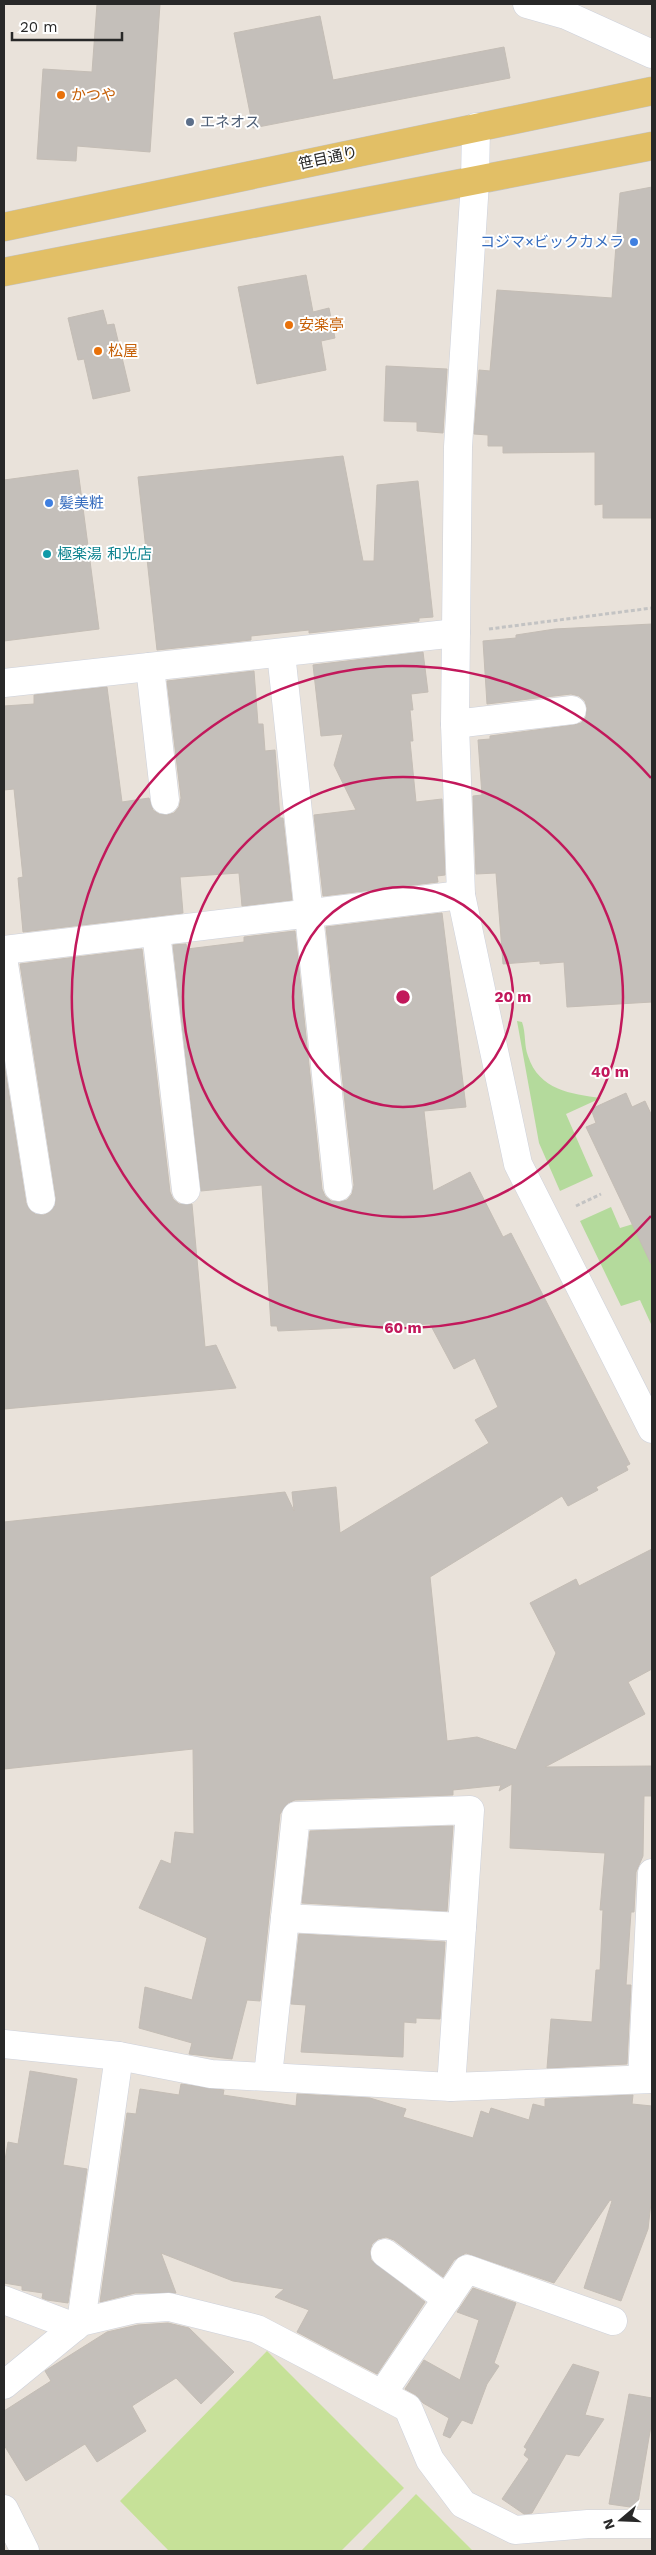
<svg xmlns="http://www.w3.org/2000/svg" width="656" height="2555" font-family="'Work Sans','Noto Sans JP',sans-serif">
  <rect width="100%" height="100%" fill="#e9e2da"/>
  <!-- green -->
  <g fill="#b4da9c">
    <path d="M517 1021 522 1022C526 1033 524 1046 528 1056 539 1090 571 1094 601 1098L566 1114 593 1176 560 1191 539 1143Z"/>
    <path d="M611 1207 620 1228 633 1224 652 1237 651 1324 640 1300 621 1306 580 1221Z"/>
  </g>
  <!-- pitch -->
  <g fill="#c6e198">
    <path d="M267 2351 404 2488 341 2551H169L120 2501Z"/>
    <path d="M416 2494 473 2551H361Z"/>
  </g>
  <!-- building -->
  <g fill="#c4bfba" stroke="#c4bdb5">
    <path d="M97 4H160L150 152 77 146 76 161 37 159 43 69 92 72Z"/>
    <path d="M320 16 333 80 504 47 510 78 253 128 234 33Z"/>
    <path d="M652 187V518H603V504L595 505V452L503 453V446H488V435L474 434 479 370 490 371 497 290 612 298 620 193Z"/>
    <path d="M306 275 313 312 329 308 335 338 321 341 326 370 257 384 238 287Z"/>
    <path d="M103 310 107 325 114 324 130 391 93 399 84 359 78 360 68 318Z"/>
    <path d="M386 366 447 369 443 433 417 431V422L384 421Z"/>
    <path d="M343 456 363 561H374L377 485 418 481 433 617 419 618V621L309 633V630L251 636V640L157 650 138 477Z"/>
    <path d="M78 470 99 629 4 641V480Z"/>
    <path d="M652 624V1002L567 1007 564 962 540 964V961L503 964 496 873 476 874 473 796 482 795 478 740 490 739V736L574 725 581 723 586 717 587 708 585 701 579 696 571 694 487 704 483 641 516 638V635L555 629Z"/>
    <path d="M423 652 428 692 411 694 413 710H410L413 741H410L416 802 442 799 445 875 437 876 438 882 323 896 314 815 356 810 334 765 343 734 321 736 313 665Z"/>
    <path d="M254 671 258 724H263L265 751 275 750 280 818H283L292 900 242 906 239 873 180 877 183 913 23 932 18 878 23 877 14 789 4 790V706L34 704V695L107 687 122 802 149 798 153 810 159 814 167 815 174 813 179 807 181 798 167 681Z"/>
    <path d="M442 913 466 1107 424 1111 433 1191 470 1172 503 1237 511 1233 630 1464 626 1466 628 1470 596 1487 598 1490 568 1506 562 1496 430 1577 447 1741 477 1737 516 1750 556 1653 530 1603 576 1579 579 1586 652 1549V1669L628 1682 645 1714 545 1767 652 1766V1796H644L643 1856 636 1872 634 1912H631L626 1985H631L627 2064 547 2068 551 2019 592 2022 596 1970H600L603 1910H600L605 1853 510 1848 512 1784 499 1791 501 1785 453 1790V1795L295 1800 288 1803 280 1814 260 2001 247 2000 232 2059 189 2054 192 2043 139 2028 145 1987 192 2000 207 1938 139 1908 161 1860 171 1864 175 1832 194 1834 193 1749 4 1769V1522L285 1492 294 1511 292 1492 336 1487 340 1533 489 1443 475 1420 498 1407 475 1358 454 1369 430 1324 278 1331 277 1326H271L262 1185 201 1191 173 945 186 944 187 949 244 942V937L295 931 322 1189 325 1196 331 1201 340 1202 347 1200 352 1194 354 1185 326 927Z"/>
    <path d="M142 949 170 1192 173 1199 179 1204H192L205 1347 216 1345 236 1388 4 1409V1063L26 1203 29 1209 35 1214 44 1215 50 1212 55 1206 56 1198 20 964Z"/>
    <path d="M626 1093 632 1107 645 1101 652 1116V1266L586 1127 596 1123 591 1109Z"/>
    <path d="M453 1826 447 1911 302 1903 310 1831Z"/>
    <path d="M299 1934 445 1942 440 2019 416 2018V2023L404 2022 403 2057 301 2052 306 2005 291 2004Z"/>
    <path d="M30 2071 77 2079 63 2165 87 2169 68 2303 47 2300 42 2298 43 2293 22 2290V2286L4 2283V2166L8 2142 18 2144Z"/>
    <path d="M181 2084 224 2090 223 2095 296 2106 297 2094 370 2098 406 2109 403 2117 473 2138 481 2111 489 2114 491 2108 529 2120 533 2104 545 2107V2099L633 2095 632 2104 652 2106V2194L648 2229 621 2301 584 2288 612 2201 610 2200 554 2283 466 2253 454 2260 443 2277 394 2240 386 2237 378 2239 372 2244 370 2251 371 2260 425 2302 377 2374 297 2332 309 2310 275 2297 284 2289 233 2281 161 2253 176 2293H135L100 2302 127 2113 136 2114 140 2089 179 2095Z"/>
    <path d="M473 2288 516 2303 494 2363 499 2366 487 2384 472 2424 462 2420 450 2438 443 2435 449 2418 423 2403 416 2395 405 2389 424 2360 460 2380 479 2320 457 2312Z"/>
    <path d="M168 2323 189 2328 234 2372 201 2404 176 2378 132 2406 146 2431 97 2462 85 2444 26 2481 4 2445V2411L51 2381 45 2371 48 2369 107 2332 138 2325Z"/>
    <path d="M573 2364 599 2372 585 2415 604 2419 579 2456 566 2454 532 2513 524 2514 502 2499 529 2459 524 2455 527 2449 524 2447Z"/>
    <path d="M629 2394 652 2398V2420L637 2508 609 2504Z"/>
  </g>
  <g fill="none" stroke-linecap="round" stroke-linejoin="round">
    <!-- minor casing -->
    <g stroke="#cdd1db" stroke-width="29">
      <g id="minor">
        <path d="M527 4 566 15 652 54"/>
        <path d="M476 127 475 182 458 447 455 724 461 895 518 1164 652 1429"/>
        <path d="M281 653 338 1187"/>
        <path d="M150 667 165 800"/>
        <path d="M4 683 456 633"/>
        <path d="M455 724 572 710"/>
        <path d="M156 932 186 1190"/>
        <path d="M4 950 461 895"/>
        <path d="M4 964 41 1200"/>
        <path d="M285 1918 462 1927"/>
        <path d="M4 2044 119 2056 211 2074 451 2087 652 2079"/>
        <path d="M268 2076 296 1816 470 1810 451 2087"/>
        <path d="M642 2079 652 1873"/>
        <path d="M385 2253 447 2299"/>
        <path d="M4 2300 75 2327"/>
        <path d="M81 2322 119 2056"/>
        <path d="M4 2385 81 2322 136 2309 169 2307 257 2329 408 2408 430 2460 463 2504 515 2530 588 2524H652"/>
        <path d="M382 2394 467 2269 613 2321"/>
        <path d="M4 2509 25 2551"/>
      </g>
    </g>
    <!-- major casing -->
    <g stroke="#c3c3c3" stroke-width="29">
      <g id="major">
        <path d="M4 227 652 91"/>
        <path d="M4 272 652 146"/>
      </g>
    </g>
    <!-- path -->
    <g stroke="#c3c3c3" stroke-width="3" stroke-dasharray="4 2.5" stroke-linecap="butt">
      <path d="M489 629 652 608"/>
      <path d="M576 1206 601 1194"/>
    </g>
    <!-- minor -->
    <use href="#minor" stroke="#fff" stroke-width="28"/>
    <!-- major -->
    <use href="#major" stroke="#e2bf66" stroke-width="28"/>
  </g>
  <!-- distance rings -->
  <g fill="none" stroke="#c2185b" stroke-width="2.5">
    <circle cx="403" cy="997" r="110"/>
    <circle cx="403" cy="997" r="220"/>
    <path d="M651 1216A331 331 0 1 1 651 778"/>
  </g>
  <!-- markers -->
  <g fill="#e8710a" stroke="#fff" stroke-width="2">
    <circle cx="61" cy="95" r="5"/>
    <circle cx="289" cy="325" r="5"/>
    <circle cx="98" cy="351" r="5"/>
  </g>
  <circle fill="#5c6f8a" stroke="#fff" stroke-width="2" cx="190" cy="122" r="5"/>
  <g fill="#3f7fe0" stroke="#fff" stroke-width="2">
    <circle cx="634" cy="242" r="5"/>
    <circle cx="49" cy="503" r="5"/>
  </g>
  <circle fill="#0f9aa8" stroke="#fff" stroke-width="2" cx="47" cy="554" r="5"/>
  <g text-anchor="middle" stroke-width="4" stroke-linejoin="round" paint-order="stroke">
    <!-- food labels -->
    <g font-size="15" fill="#c56008" stroke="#fff" text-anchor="start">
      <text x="71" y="100">かつや</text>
      <text x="299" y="330">安楽亭</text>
      <text x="108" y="356">松屋</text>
    </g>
    <!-- service labels -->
    <g font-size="15" fill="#4e5e75" stroke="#fff" text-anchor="start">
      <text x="200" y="127">エネオス</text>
    </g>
    <!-- street labels -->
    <g font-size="15" fill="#282828" stroke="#fff">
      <text transform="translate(328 158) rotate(-12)" y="5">笹目通り</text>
    </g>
    <!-- shop labels -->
    <g font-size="15" fill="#366cbe" stroke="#fff" text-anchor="end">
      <text x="624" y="247">コジマ×ビックカメラ</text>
      <text x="59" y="508" text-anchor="start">髪美粧</text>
    </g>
    <!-- culture labels -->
    <g font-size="15" fill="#0d838f" stroke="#fff" text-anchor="start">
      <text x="57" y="559">極楽湯 和光店</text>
    </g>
  </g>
  <circle cx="403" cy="997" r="8" fill="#c2185b" stroke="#fff" stroke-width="2.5"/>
  <g font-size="15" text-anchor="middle" font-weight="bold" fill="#c2185b" stroke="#fff" stroke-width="4" stroke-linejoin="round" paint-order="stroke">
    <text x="513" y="1002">20 m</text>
    <text x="610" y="1077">40 m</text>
    <text x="403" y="1333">60 m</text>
  </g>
  <!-- border -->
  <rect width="656" height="2555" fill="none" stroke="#282828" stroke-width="10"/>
  <!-- north arrow -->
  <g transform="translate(621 2520) rotate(251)" stroke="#ffffff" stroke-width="4" paint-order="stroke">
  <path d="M0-4L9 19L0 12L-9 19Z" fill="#282828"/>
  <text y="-8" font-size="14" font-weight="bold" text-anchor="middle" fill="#282828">N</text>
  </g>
  <!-- scale -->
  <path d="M12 32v8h110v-8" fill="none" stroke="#282828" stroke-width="2.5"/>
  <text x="20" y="32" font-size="15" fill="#282828" stroke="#ffffff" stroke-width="4" paint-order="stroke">20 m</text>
</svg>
